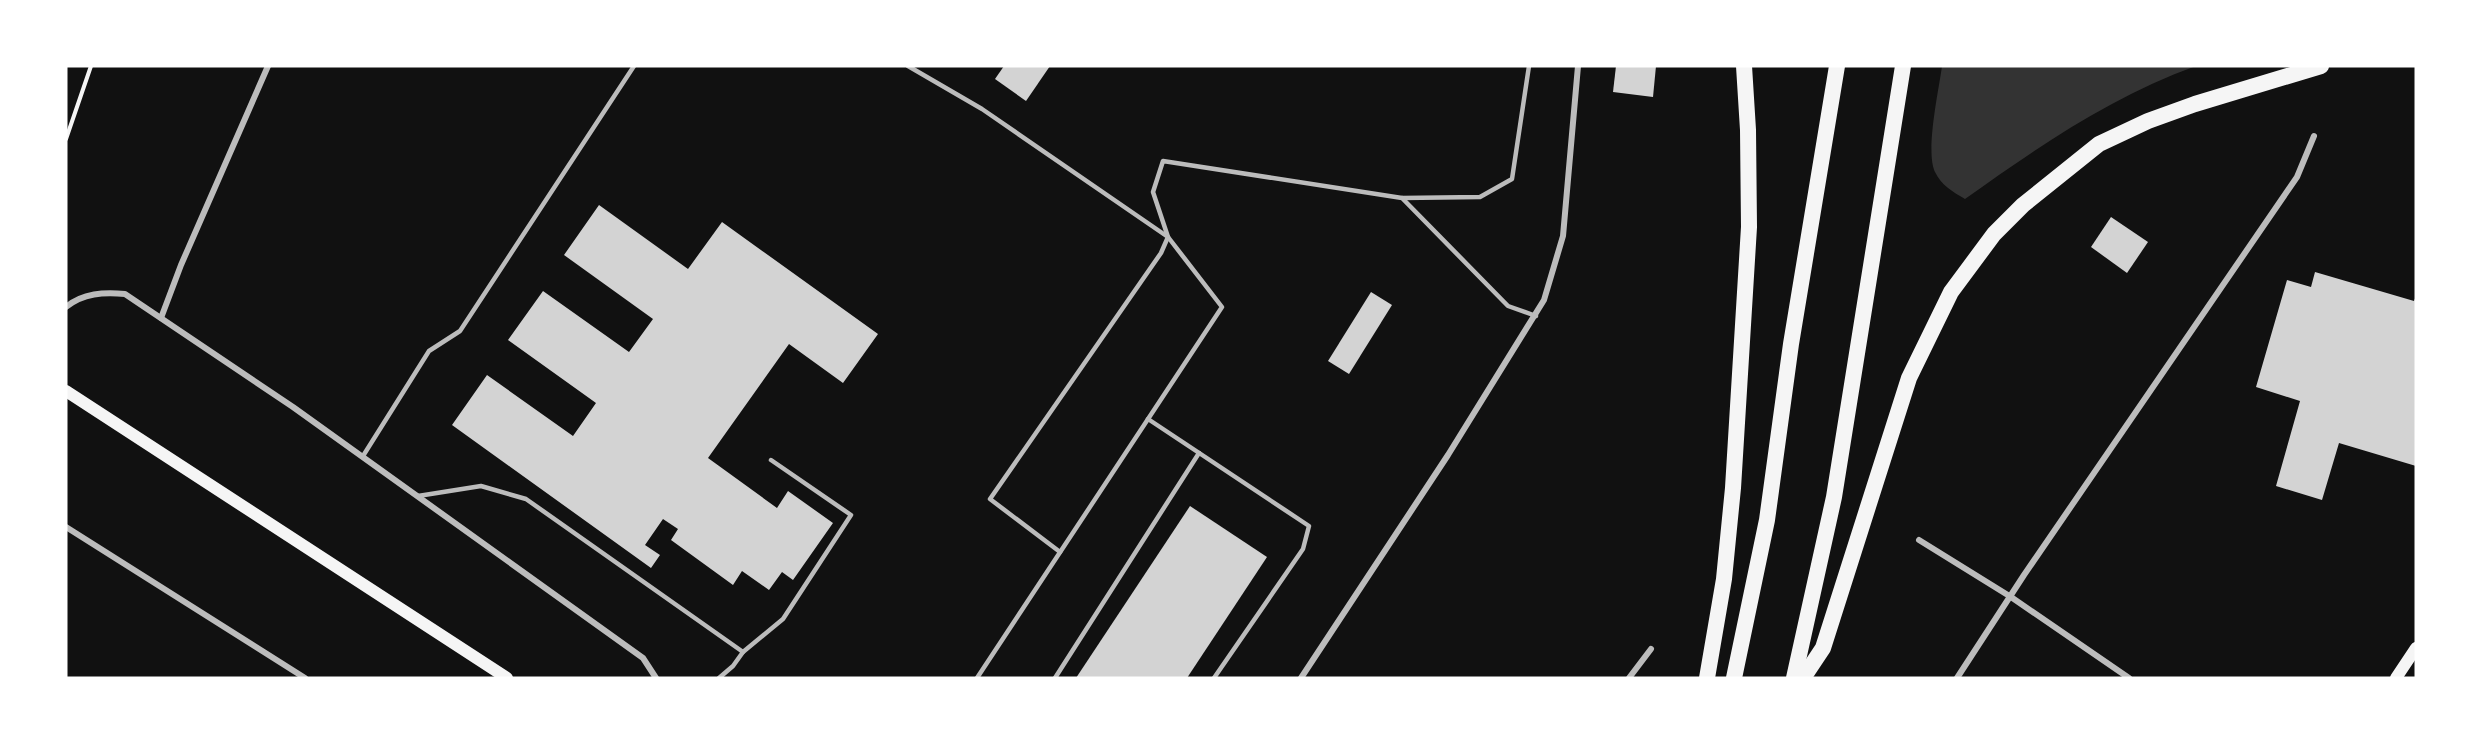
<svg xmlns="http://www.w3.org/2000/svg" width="2482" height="744" font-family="Montserrat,sans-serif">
  <rect width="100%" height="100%" fill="#111"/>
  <!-- water -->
  <path fill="#333" d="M1942 66H2196C2112 96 2038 147 1965 199 1953 192 1941 185 1935 172 1925 152 1939 89 1942 66Z"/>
  <!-- building -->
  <g fill="#d3d3d3">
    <path d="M1004 66H1050L1026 101 995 79Z"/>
    <path d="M1616 66H1656L1653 97 1613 92Z"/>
    <path d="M599 205 688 269 722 222 878 334 843 383 789 344 708 458 777 508 788 491 833 523 793 580 782 572 769 590 742 571 733 585 671 540 678 529 663 519 645 545 660 555 651 568 452 425 487 375 573 436 596 403 508 340 543 291 629 352 653 319 564 255Z"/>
    <path d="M2111 217 2148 242 2127 273 2091 247Z"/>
    <path d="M2315 272 2414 301 2416 296V466L2339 443 2322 500 2276 486 2300 401 2256 387 2287 280 2311 287Z"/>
    <path d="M1371 292 1392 305 1349 374 1328 361Z"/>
    <path d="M1190 506 1267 557 1187 678H1076Z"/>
  </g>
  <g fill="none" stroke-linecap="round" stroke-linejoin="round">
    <!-- path -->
    <path stroke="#f5f5f5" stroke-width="4" d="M66 139 91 66"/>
    <!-- service -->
    <g stroke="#bcbcbc" stroke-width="4.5">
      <path d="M908 66 982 109 1168 237 1161 253 990 499 1060 552"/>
      <path d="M1402 198 1480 197 1512 179 1529 66"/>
      <path d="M1148 419 1309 526 1303 549 1214 678"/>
      <path d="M363 456 429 351 460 331 634 66"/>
      <path d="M418 496 481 486 526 499 743 652 733 666 719 678"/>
      <path d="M743 652 783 619 851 515 771 460"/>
      <path d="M977 678 1222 307 1168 237 1153 192 1163 161 1402 198 1508 306 1536 316"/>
      <path d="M1055 678 1199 453"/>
    </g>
    <!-- minor -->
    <g stroke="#bcbcbc" stroke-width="6">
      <path d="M66 307C83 293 104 292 125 294L293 407 643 658 656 678"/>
      <path d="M161 318 181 265 268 66"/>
      <path d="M66 527 305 678"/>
      <path d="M1919 540 2011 597 2129 678"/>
      <path d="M1301 678 1448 455 1544 300 1563 236 1578 66"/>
      <path d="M1629 678 1651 649"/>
      <path d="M1957 678 2024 575 2297 177 2314 136"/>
    </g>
    <!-- secondary -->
    <g stroke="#f5f5f5" stroke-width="12">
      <path d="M66 391 507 678"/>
      <path d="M2396 678 2416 648"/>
    </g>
    <!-- motorway -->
    <g stroke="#f5f5f5" stroke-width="16">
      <path d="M1707 678 1724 579 1733 488 1749 227 1748 130 1744 66"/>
      <path d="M1734 678 1767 520 1791 344 1837 66"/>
      <path d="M1794 678 1834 497 1903 66"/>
      <path d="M1803 678 1823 648 1909 378 1951 292 1994 234 2023 205 2099 144 2148 121 2195 104 2321 66"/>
    </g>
  </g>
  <!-- border -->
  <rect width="2482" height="744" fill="none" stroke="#ffffff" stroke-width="135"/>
</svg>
